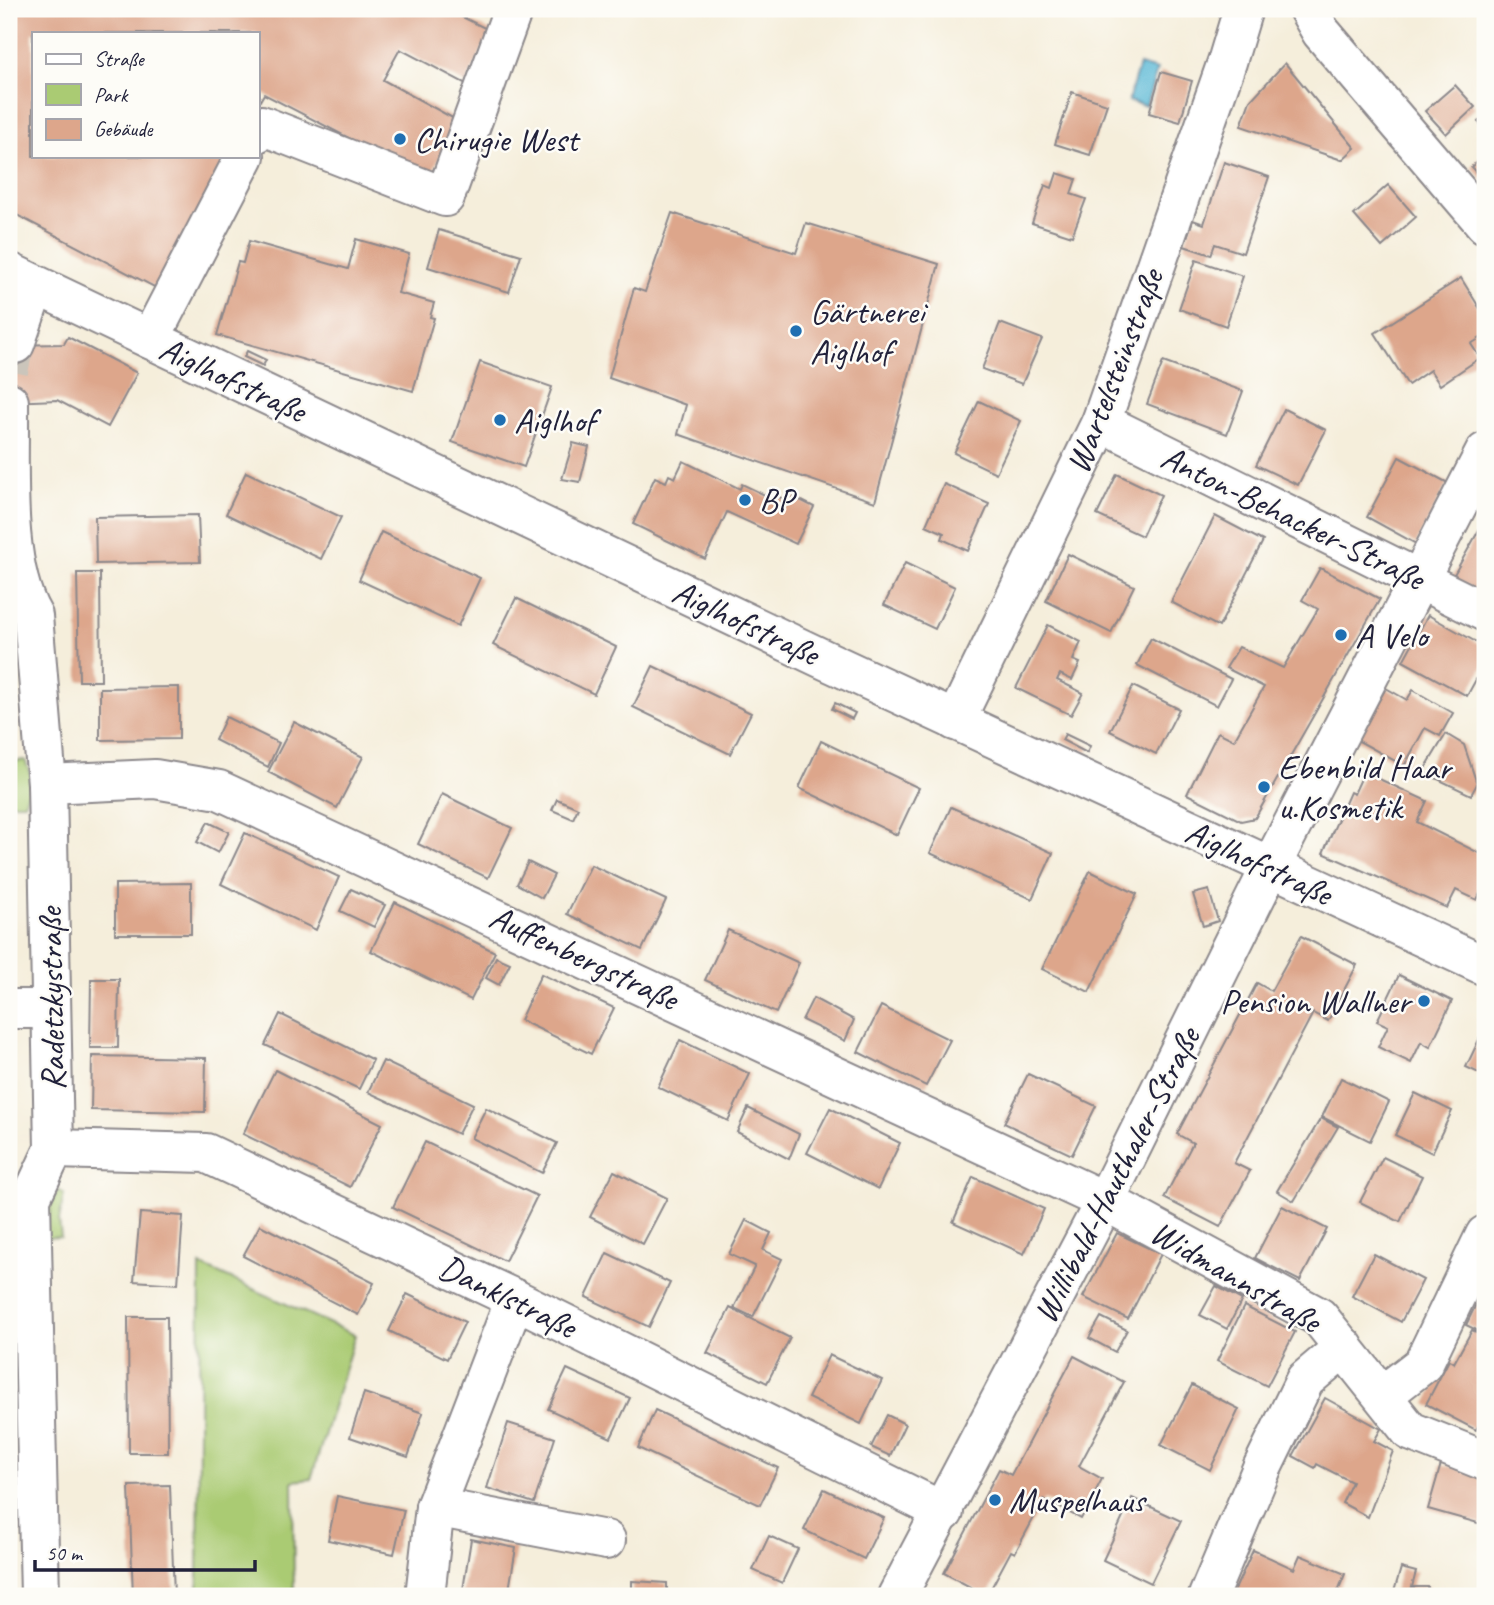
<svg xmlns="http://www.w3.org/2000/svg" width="1494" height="1605" font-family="Caveat,sans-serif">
  <rect width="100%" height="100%" fill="#fdfcf7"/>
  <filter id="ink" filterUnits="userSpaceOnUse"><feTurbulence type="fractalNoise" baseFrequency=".0143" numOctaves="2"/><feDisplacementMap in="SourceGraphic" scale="14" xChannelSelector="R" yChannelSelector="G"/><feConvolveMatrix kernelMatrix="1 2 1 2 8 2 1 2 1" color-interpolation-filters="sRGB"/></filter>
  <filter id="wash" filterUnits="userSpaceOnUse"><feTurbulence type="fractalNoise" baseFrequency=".00686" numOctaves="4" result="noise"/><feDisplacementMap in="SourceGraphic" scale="28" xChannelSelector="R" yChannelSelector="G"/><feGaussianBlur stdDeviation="1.57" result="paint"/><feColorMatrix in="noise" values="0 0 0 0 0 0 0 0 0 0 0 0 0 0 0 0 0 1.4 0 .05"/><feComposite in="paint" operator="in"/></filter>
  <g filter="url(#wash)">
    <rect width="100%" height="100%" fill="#f5eedb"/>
    <!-- green -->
    <g fill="#aacb73" stroke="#667657" stroke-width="2">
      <path d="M25 760 33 781 24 803H9V762Z"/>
      <path d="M57 1190 64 1194 59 1221 61 1237 43 1238 46 1214Z"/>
      <path d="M200 1265 355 1335 311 1479 293 1481 294 1596H198Z"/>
    </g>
    <!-- water -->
    <path fill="#58b8d6" stroke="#3d6d88" stroke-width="2" d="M1139 65 1157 70 1146 106 1128 101Z"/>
    <g id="blocks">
      <!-- building -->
      <g fill="#dda68b">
        <path d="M9 9H446L491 31 466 84 400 49 383 80 460 122 428 179 264 94 257 106V33H33V156H231L160 290 9 211Z"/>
        <path d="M1285 63 1355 148 1342 160 1241 126 1250 101Z"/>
        <path d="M1161 72 1192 81 1180 122 1149 113Z"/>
        <path d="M1455 85 1475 107 1446 134 1425 111Z"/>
        <path d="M1072 92 1107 104 1090 155 1055 144Z"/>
        <path d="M1485 114V128L1478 122Z"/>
        <path d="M1485 154V182L1471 167Z"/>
        <path d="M1224 162 1269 177 1243 253 1215 244 1211 255 1184 246 1193 220 1204 224Z"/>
        <path d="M1057 173 1076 179 1071 194 1086 199 1072 236 1032 223 1045 185 1052 188Z"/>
        <path d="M1388 185 1416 217 1382 247 1354 215Z"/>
        <path d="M672 213 796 253 806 223 939 264 875 502 678 434 686 405 609 378 634 288 645 292Z"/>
        <path d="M439 230 521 255 509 292 428 267Z"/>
        <path d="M356 239 409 254 398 293 434 303 430 317 434 318 413 391 217 335 238 262 243 263 249 241 348 269Z"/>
        <path d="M1196 260 1243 276 1226 326 1179 309Z"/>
        <path d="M1461 278 1485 317V335L1471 344 1480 358 1440 385 1430 370 1408 385 1375 333Z"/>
        <path d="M1000 323 1042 339 1022 384 982 369Z"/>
        <path d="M68 337 137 373 108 427 57 400 9 402V345L64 344Z"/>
        <path d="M247 351 266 360 263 366 244 357Z"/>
        <path d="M480 362 552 387 524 467 452 442Z"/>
        <path d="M1163 362 1243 391 1227 434 1147 404Z"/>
        <path d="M979 401 1021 421 996 473 954 453Z"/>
        <path d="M1284 409 1326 430 1298 485 1256 465Z"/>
        <path d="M573 443 589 447 580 482 562 479Z"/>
        <path d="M1399 457 1448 483 1416 544 1367 517Z"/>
        <path d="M683 461 740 489 742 484 771 498 773 494 792 503 794 497 814 507 796 544 727 512 705 559 633 524 655 477 666 482 669 475 675 478Z"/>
        <path d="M246 472 341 517 321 559 226 514Z"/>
        <path d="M1117 474 1161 495 1142 536 1097 515Z"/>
        <path d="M944 484 989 504 968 551 942 539 944 533 926 525Z"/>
        <path d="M198 515 200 562 96 564 95 517Z"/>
        <path d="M1215 516 1263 541 1219 627 1171 602Z"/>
        <path d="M1483 523 1485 525V596L1452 578Z"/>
        <path d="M381 532 480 578 458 626 359 580Z"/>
        <path d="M1068 554 1134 586 1111 633 1046 601Z"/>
        <path d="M905 563 955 587 935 629 884 605Z"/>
        <path d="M1320 568 1380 599 1255 818 1241 821 1187 794 1218 732 1234 740 1264 687 1226 668 1239 647 1283 668 1318 609 1302 600Z"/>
        <path d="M77 573H100L101 681H79Z"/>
        <path d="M516 598 616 647 594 694 493 645Z"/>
        <path d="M1428 615 1485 647V663L1467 696 1403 661Z"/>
        <path d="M1048 625 1081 642 1073 660 1080 663 1072 680 1060 674 1057 680 1083 693 1071 715 1016 688Z"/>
        <path d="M1151 638 1231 679 1217 706 1137 665Z"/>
        <path d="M653 666 751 713 730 754 633 707Z"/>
        <path d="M1133 686 1179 709 1156 754 1110 731Z"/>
        <path d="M179 687V739L100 740V688Z"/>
        <path d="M1386 688 1407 700 1413 690 1453 713 1440 736 1425 728 1404 766 1357 740Z"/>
        <path d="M835 703 855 713 852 719 832 709Z"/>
        <path d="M226 717 279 743 268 767 215 740Z"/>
        <path d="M294 722 363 757 337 808 268 772Z"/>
        <path d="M1065 734 1090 746 1087 753 1062 740Z"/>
        <path d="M1446 734 1464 745 1477 784 1471 795 1423 772Z"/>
        <path d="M821 741 919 788 897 835 799 788Z"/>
        <path d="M1364 772 1427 801 1417 822 1485 856V883L1477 900 1456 890 1447 908 1323 853 1350 792 1354 794Z"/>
        <path d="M442 794 512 828 488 878 418 844Z"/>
        <path d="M557 799 578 808 573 819 552 810Z"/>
        <path d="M951 807 1053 853 1032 899 930 853Z"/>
        <path d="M208 822 229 832 218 853 197 842Z"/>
        <path d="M245 833 339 877 316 930 221 884Z"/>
        <path d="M528 862 554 875 542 898 517 884Z"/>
        <path d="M591 865 666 900 642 950 567 914Z"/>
        <path d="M1090 871 1137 894 1089 992 1042 969Z"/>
        <path d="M191 883V934H115V884Z"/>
        <path d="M351 889 385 905 374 927 340 911Z"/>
        <path d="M1209 890 1218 921 1203 926 1193 894Z"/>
        <path d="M395 902 495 952 471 1000 371 951Z"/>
        <path d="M728 930 799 963 776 1013 705 980Z"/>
        <path d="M1301 936 1357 965 1328 1021 1313 1013 1234 1163 1250 1171 1220 1227 1164 1198 1193 1143 1177 1134 1257 983 1271 991Z"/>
        <path d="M496 957 510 963 499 985 486 978Z"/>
        <path d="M541 974 614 1008 591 1054 520 1020Z"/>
        <path d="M1399 975 1452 1001 1430 1047 1421 1042 1411 1063 1378 1047 1388 1026 1377 1021Z"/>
        <path d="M91 979H119L118 1048H90Z"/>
        <path d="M813 998 854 1020 845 1041 802 1020Z"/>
        <path d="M881 1006 950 1040 926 1086 858 1052Z"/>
        <path d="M280 1014 373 1060 359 1089 265 1045Z"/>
        <path d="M1485 1027V1076L1466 1067Z"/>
        <path d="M680 1040 750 1074 728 1121 658 1087Z"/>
        <path d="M92 1056 206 1058 205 1112 91 1110Z"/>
        <path d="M383 1061 473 1104 458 1134 368 1092Z"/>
        <path d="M275 1070 382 1124 350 1187 243 1134Z"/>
        <path d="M1028 1074 1096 1106 1072 1155 1004 1123Z"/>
        <path d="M1341 1078 1389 1102 1370 1141 1322 1117Z"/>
        <path d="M1415 1093 1452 1111 1432 1153 1395 1135Z"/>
        <path d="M486 1108 557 1143 542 1173 471 1138Z"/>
        <path d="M748 1108 799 1134 789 1159 737 1132Z"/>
        <path d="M830 1108 900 1143 878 1189 807 1153Z"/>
        <path d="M1321 1118 1338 1127 1294 1201 1277 1191Z"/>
        <path d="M425 1142 537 1196 505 1261 393 1207Z"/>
        <path d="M1383 1157 1422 1176 1400 1222 1360 1202Z"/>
        <path d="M614 1171 667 1198 643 1244 590 1217Z"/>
        <path d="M973 1177 1044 1209 1024 1254 953 1222Z"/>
        <path d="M1282 1206 1327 1229 1300 1281 1255 1258Z"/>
        <path d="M140 1213 183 1216 178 1284 134 1281Z"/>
        <path d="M746 1220 771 1233 763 1250 782 1259 753 1317 734 1308 755 1266 729 1254Z"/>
        <path d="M260 1225 374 1283 358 1315 243 1256Z"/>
        <path d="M1117 1233 1161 1254 1128 1319 1083 1297Z"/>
        <path d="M607 1253 670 1283 649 1327 586 1297Z"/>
        <path d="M1374 1254 1423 1280 1401 1322 1352 1296Z"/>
        <path d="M1216 1286 1242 1300 1227 1329 1200 1315Z"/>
        <path d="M1485 1286V1334L1466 1325Z"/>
        <path d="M407 1294 465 1322 447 1359 389 1331Z"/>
        <path d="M1244 1306 1295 1332 1267 1386 1217 1361Z"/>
        <path d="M730 1308 790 1338 767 1383 707 1353Z"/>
        <path d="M128 1317H167L168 1453H129Z"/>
        <path d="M1101 1317 1127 1330 1115 1352 1089 1338Z"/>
        <path d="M1472 1330 1485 1336V1413L1476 1430 1426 1404 1449 1360 1454 1363Z"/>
        <path d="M829 1355 882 1380 861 1424 808 1398Z"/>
        <path d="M1074 1356 1124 1382 1079 1466 1102 1479 1081 1519 1044 1499 1015 1553 1011 1551 987 1596 944 1573 999 1469 1011 1475Z"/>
        <path d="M567 1369 630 1398 611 1438 548 1409Z"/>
        <path d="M1192 1385 1239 1409 1210 1470 1161 1445Z"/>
        <path d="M364 1393 423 1413 408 1457 350 1437Z"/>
        <path d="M1325 1398 1381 1429 1374 1441 1393 1451 1368 1517 1342 1503 1352 1482 1317 1464 1315 1468 1293 1456Z"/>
        <path d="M655 1410 778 1468 760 1505 638 1448Z"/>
        <path d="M887 1415 905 1424 890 1456 871 1447Z"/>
        <path d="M508 1423 555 1438 534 1503 487 1488Z"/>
        <path d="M1441 1464 1485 1477V1525L1428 1509Z"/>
        <path d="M170 1485 174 1596H133L129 1486Z"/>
        <path d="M824 1489 884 1518 864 1559 804 1530Z"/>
        <path d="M337 1496 404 1510 394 1554 328 1540Z"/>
        <path d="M1132 1498 1181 1521 1151 1583 1103 1560Z"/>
        <path d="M769 1536 798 1549 782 1583 753 1570Z"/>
        <path d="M471 1539 516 1548 508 1596H462Z"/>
        <path d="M1253 1550 1294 1569 1300 1555 1345 1574 1336 1596H1312L1303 1593 1302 1596H1232Z"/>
        <path d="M1401 1568 1416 1572 1412 1587H1428L1427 1596 1393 1595Z"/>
        <path d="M632 1581 667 1583V1596H632Z"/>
      </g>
    </g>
  </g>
  <g filter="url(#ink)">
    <use href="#blocks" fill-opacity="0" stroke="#8c888b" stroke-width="2"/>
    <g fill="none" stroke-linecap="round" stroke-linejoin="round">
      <!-- minor-tunnel -->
      <path stroke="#cbc5bb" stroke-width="38" stroke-dasharray="38 19" stroke-linecap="butt" d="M9 371 15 344"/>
      <!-- minor casing -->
      <g stroke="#8c888b" stroke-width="42">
        <g id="minor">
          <path d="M1308 9 1321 32 1485 224"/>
          <path d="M257 133 261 125 445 197 513 9"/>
          <path d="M9 272 821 658 1485 966"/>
          <path d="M150 339 245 156"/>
          <path d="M15 344 35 286"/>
          <path d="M9 402C10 463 2 564 33 616L47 784 54 1149 31 1198 40 1596"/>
          <path d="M1101 422 1485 612"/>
          <path d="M955 721 1101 422 1227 62 1243 9"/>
          <path d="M47 784 155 779 219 790 1105 1201 1319 1317 1410 1431 1485 1461"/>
          <path d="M9 1009H51"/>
          <path d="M54 1149 206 1153 515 1299 944 1512"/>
          <path d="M1383 1395 1423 1364 1485 1235"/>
          <path d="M435 1507 606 1540"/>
          <path d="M425 1596 435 1507 515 1299"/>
          <path d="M897 1596 1105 1201 1270 868 1485 452"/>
          <path d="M1208 1596 1262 1468 1305 1380 1344 1347"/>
        </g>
      </g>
      <!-- minor -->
      <use href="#minor" stroke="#fff" stroke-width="38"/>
    </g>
  </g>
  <!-- markers -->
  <g fill="#1f6fb2" stroke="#fdfcf7" stroke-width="2.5">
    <circle cx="400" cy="139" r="7"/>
    <circle cx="796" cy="331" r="7"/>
    <circle cx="500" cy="420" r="7"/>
    <circle cx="745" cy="500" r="7"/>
    <circle cx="1341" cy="635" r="7"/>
    <circle cx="1264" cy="787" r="7"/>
    <circle cx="1424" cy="1001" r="7"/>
    <circle cx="995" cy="1500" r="7"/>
  </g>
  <g text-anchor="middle" stroke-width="5" stroke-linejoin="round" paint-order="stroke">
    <!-- poi labels -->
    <g font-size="35" fill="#22223b" stroke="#fdfcf7" text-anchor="start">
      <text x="414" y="151">Chirugie West</text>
      <text x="810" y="323">Gärtnerei<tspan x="810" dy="40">Aiglhof</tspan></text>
      <text x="514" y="432">Aiglhof</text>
      <text x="759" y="512">BP</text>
      <text x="1355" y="647">A Velo</text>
      <text x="1278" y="779">Ebenbild Haar<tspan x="1278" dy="40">u.Kosmetik</tspan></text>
      <text x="1410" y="1013" text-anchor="end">Pension Wallner</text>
      <text x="1009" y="1512">Muspelhaus</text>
    </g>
    <!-- street labels -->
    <g font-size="35" fill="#22223b" stroke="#fdfcf7">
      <text transform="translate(1114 371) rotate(-69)" y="12">Wartelsteinstraße</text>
      <text transform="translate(233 379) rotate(25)" y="12">Aiglhofstraße</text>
      <text transform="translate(1293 517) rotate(26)" y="12">Anton-Behacker-Straße</text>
      <text transform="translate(746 622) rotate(25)" y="12">Aiglhofstraße</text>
      <text transform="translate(1259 862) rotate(25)" y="12">Aiglhofstraße</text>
      <text transform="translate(584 957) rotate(25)" y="12">Auffenbergstraße</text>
      <text transform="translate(51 999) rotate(-91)" y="12">Radetzkystraße</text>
      <text transform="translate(1116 1175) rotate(-63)" y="12">Willibald-Hauthaler-Straße</text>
      <text transform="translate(1236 1276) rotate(30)" y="12">Widmannstraße</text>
      <text transform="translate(508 1296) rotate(26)" y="12">Danklstraße</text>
    </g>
  </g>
  <!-- margin -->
  <rect width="1494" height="1605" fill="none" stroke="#fdfcf7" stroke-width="35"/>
  <!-- legend -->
  <rect x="32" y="32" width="228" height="126" fill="#fdfcf7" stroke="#a5a5ac" stroke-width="2"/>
  <rect x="46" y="54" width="35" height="10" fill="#ffffff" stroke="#a5a5ac" stroke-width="2"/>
  <text x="94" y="66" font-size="21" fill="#22223b">Straße</text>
  <rect x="46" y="84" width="35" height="21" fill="#aacb73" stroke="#a5a5ac" stroke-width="2"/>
  <text x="94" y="102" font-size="21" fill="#22223b">Park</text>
  <rect x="46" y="119" width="35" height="21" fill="#dda68b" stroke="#a5a5ac" stroke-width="2"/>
  <text x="94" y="136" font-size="21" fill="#22223b">Gebäude</text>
  <!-- scale -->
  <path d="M35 1560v10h220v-10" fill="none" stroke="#22223b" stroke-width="3.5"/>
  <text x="46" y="1560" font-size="21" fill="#22223b" stroke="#fdfcf7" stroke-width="5" paint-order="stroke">50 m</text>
</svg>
